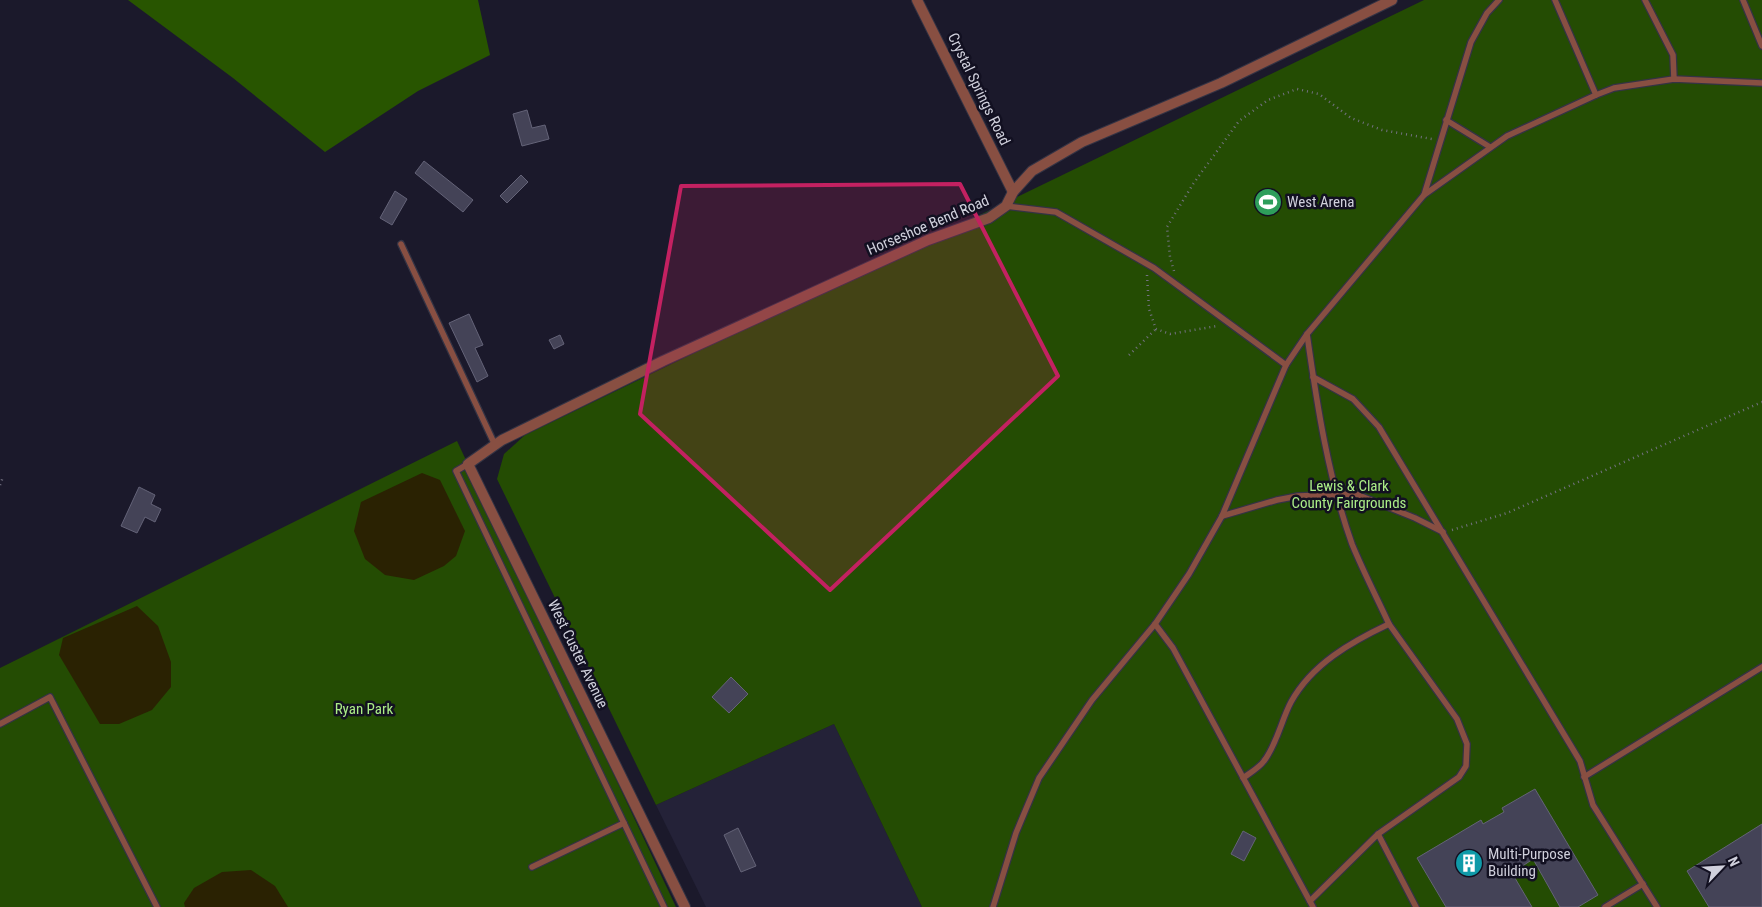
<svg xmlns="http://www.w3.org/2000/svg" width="1762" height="907" font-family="'Roboto Condensed',sans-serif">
  <rect width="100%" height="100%" fill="#1b192b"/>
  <!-- built -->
  <path fill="#242238" d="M834 724 922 907H706L656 805Z"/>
  <!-- green -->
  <g fill="#244c03">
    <path d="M1424 0H1762V907H922L834 724 656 805 497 479 504 454 525 435Z"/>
    <path d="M457 441 676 907H0V668Z"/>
  </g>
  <!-- forest -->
  <path fill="#285500" d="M128 0H478L490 55 418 91 325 152 233 78Z"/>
  <!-- sand -->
  <g fill="#2a2202">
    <path d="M422 473 440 480 465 531 456 556 444 566 414 580 385 575 365 559 354 531 361 502Z"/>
    <path d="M137 606 158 626 171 662V687L152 710 119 724H100L59 655 63 638Z"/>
    <path d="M251 870 275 886 288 907H185L184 903 194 888 222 872Z"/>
  </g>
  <!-- building -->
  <g fill="#444357" stroke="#646378">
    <path d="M527 110 532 128 545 125 549 139 522 146 513 114Z"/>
    <path d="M424 161 473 200 463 212 415 173Z"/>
    <path d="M521 175 528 182 507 203 500 196Z"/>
    <path d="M395 191 407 199 392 225 380 218Z"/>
    <path d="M469 314 483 345 475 348 488 376 477 382 449 323Z"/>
    <path d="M560 335 564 344 554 349 549 340Z"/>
    <path d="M139 487 155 495 151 504 161 509 155 522 145 517 137 533 121 526Z"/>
    <path d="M731 677 748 694 729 713 712 697Z"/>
    <path d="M1535 789 1598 895 1578 907H1560L1533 859 1512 873 1532 907H1446L1417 858 1481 820 1483 824 1504 812 1502 808Z"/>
    <path d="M1762 824V907H1709L1687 871Z"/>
    <path d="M738 828 756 866 741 872 724 835Z"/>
    <path d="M1243 831 1256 838 1244 861 1231 854Z"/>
  </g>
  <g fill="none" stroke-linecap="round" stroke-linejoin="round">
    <!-- service casing -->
    <g stroke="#343344" stroke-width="8">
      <g id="service">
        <path d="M1555 0 1596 95"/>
        <path d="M1645 0 1673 55 1674 79"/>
        <path d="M1743 0 1762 46"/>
        <path d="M1446 120 1490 147"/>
        <path d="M1424 195 1507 136 1596 95 1614 88 1674 79 1762 83"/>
        <path d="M1006 206 1056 212 1154 268 1286 365"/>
        <path d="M401 244 495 445"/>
        <path d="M1313 377 1353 399 1379 427 1580 761 1593 805 1657 907"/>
        <path d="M468 464 456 471 664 907"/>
        <path d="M1222 516 1277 500 1298 496 1356 494 1415 518 1443 532"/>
        <path d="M1155 624 1173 648 1313 907"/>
        <path d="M0 724 50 697 157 907"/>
        <path d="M1584 777 1762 667"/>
        <path d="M1243 778C1250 773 1259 768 1264 761 1277 744 1281 721 1291 702 1312 664 1351 642 1389 624 1377 598 1363 571 1352 544 1328 477 1317 405 1307 334"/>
        <path d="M1378 834 1459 777 1466 766 1467 744 1457 719 1389 624"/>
        <path d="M532 867 624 823"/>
        <path d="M1310 901 1378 834 1416 907"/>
        <path d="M993 907 1016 833 1039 778 1092 700 1155 624 1189 574 1222 516 1286 365 1307 334 1424 195 1471 42 1487 13 1499 0"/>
        <path d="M1605 907 1643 884"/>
      </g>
    </g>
    <!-- minor casing -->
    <g stroke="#343344" stroke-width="12">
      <g id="minor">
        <path d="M917 0 1013 192"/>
        <path d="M685 907 468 464 502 440 663 361 928 240 989 218 1006 206 1013 192 1032 171 1082 142 1221 83 1392 0"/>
      </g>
    </g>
    <!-- path -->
    <g stroke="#737281" stroke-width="2.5" stroke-dasharray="1 4" stroke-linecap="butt">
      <path d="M1174 271 1170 257 1167 227 1193 184 1239 121 1268 100 1297 89 1319 94 1351 118 1382 130 1432 139"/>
      <path d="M1147 275 1149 309 1156 329 1170 334 1217 326"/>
      <path d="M1129 355 1156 329"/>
      <path d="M0 485 3 477"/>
      <path d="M1452 530 1507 513 1762 402"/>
    </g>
    <!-- service -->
    <use href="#service" stroke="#884f42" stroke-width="5.5"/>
    <!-- minor -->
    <use href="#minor" stroke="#884f42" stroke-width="10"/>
  </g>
  <!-- marked area -->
  <path fill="#c32161" fill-opacity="0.2" stroke="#c32161" stroke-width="4" stroke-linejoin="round" d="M960 184 1058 376 830 590 640 414 681 186Z"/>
  <!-- icons -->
  <defs>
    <g id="stadium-disc" transform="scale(1.4375)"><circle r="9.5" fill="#2e9e5b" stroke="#121021"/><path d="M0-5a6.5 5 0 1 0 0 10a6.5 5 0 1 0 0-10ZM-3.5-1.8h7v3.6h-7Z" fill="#fff"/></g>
    <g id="building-disc" transform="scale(1.4375)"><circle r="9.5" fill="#0f9aa8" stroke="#121021"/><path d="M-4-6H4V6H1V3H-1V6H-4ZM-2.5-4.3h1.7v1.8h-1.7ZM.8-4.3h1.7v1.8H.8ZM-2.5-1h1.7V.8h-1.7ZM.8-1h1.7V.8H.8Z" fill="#fff"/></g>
  </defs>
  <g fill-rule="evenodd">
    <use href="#stadium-disc" x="1268" y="202"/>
    <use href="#building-disc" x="1469" y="863"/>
  </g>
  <g text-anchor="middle" stroke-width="5" stroke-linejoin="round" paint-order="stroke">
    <!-- street labels -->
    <g font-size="15" fill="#d0d0dc" stroke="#121021">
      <text transform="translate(979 89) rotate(64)" y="5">Crystal Springs Road</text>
      <text transform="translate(928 225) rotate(-23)" y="5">Horseshoe Bend Road</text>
      <text transform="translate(578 654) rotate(64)" y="5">West Custer Avenue</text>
    </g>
    <!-- poi labels -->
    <g font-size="15" fill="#d0d0dc" stroke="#121021" text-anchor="start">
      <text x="1287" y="207">West Arena</text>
      <text x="1488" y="859">Multi-Purpose<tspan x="1488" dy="17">Building</tspan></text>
    </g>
    <!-- park labels -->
    <g font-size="15" fill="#abed87" stroke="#121021">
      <text x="1349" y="491">Lewis &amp; Clark<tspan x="1349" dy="17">County Fairgrounds</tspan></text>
      <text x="364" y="714">Ryan Park</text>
    </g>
  </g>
  <!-- north arrow -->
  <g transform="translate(1722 867) rotate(65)" stroke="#121021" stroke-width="4" paint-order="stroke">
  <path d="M0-4L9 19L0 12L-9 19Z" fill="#d0d0dc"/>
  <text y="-8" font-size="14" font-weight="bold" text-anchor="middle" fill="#d0d0dc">N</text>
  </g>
</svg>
